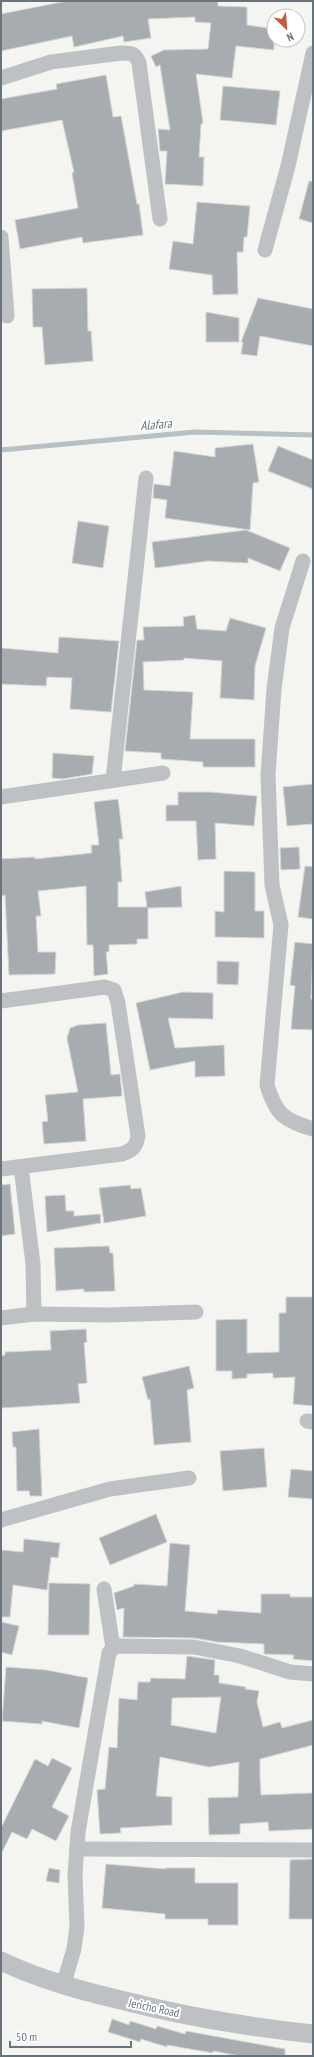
<svg xmlns="http://www.w3.org/2000/svg" width="314" height="2057" font-family="'PT Sans Narrow',sans-serif">
  <rect width="100%" height="100%" fill="#f4f4f1"/>
  <g fill="none" stroke-linecap="round" stroke-linejoin="round">
    <!-- stream -->
    <path stroke="#b7c0c4" stroke-width="5" d="M1 450 195 432 313 435"/>
  </g>
  <!-- building -->
  <g fill="#a6acb0" stroke="#d5d5d3" fill-rule="evenodd">
    <path d="M67 1H218V6L247 7V25L274 29V50L236 46 232 78 196 74 203 123 201 124 199 157H204L203 186 165 184 167 151H160L158 129 170 130 160 65 156 67 151 56 164 50 208 49 211 23 195 22V17L148 19 151 38 124 42 123 36 74 47 72 36 1 51V14Z"/>
    <path d="M106 75 113 117 121 116 137 204H139L143 235 83 243 82 237 20 249 15 220 78 208 72 173 74 172 62 120 1 131V99L57 89 56 84Z"/>
    <path d="M223 86 280 91 276 125 220 120Z"/>
    <path d="M309 181 313 182V223L299 219Z"/>
    <path d="M197 202 250 206 247 237H244L243 252H237L238 294 213 295 212 275 169 269 173 241 193 244Z"/>
    <path d="M87 288 88 331H91L93 361 45 365 42 327H33L32 289Z"/>
    <path d="M258 298 313 309V346L260 336 257 356 241 354 243 342H241Z"/>
    <path d="M206 312 239 318V342H206Z"/>
    <path d="M253 444 259 482 253 483 250 530 165 518 167 500 153 498 154 484 170 486 174 451 215 457V448Z"/>
    <path d="M278 446 313 460V489L268 471Z"/>
    <path d="M78 521 109 526 103 568 72 563Z"/>
    <path d="M246 530 290 548 280 571 248 558V563L208 561 155 568 152 542Z"/>
    <path d="M195 615 197 629 226 631 230 618 266 628 255 666 254 700 220 698 222 661 184 658V660L143 662 144 690 193 692 190 739H255V767H203V762L161 759V753L125 751 137 640H144L143 627 184 626 183 617Z"/>
    <path d="M59 637 119 641 111 712 70 709 72 678 47 677 46 686 1 684V648L58 653Z"/>
    <path d="M53 753 94 756 92 774 62 779 52 778Z"/>
    <path d="M313 784V824L287 826 283 787Z"/>
    <path d="M178 792H210L257 796 254 826 215 823 216 859 198 860 196 821H166V805H178Z"/>
    <path d="M118 799 123 839H119L122 882H118V907H147L145 892 181 886 182 907 148 908V939H137V944L109 945V952H106L108 974 94 976 93 945H87L86 886 38 891 41 916H36L38 952H56L55 974 9 975 5 895 1 896V859L35 857V859L92 853 91 845H99L94 802Z"/>
    <path d="M299 847 300 869 281 870 280 848Z"/>
    <path d="M305 866 313 867V919L298 917Z"/>
    <path d="M224 871 255 872V911H264V938L215 937V911L224 912Z"/>
    <path d="M295 942 313 944 311 999H313V1030L291 1029 295 986 290 985Z"/>
    <path d="M217 961 239 962 238 985 217 984Z"/>
    <path d="M183 992 213 993V1019L168 1018 175 1048 224 1045 225 1076 195 1077V1061L150 1070 136 1003Z"/>
    <path d="M106 1023 111 1075 120 1074 122 1096 83 1099 86 1141 44 1144 42 1122 48 1121 45 1095 78 1092 67 1038 70 1028 78 1025Z"/>
    <path d="M10 1184 15 1234 1 1236V1185Z"/>
    <path d="M130 1185 131 1189 141 1188 146 1216 104 1223 99 1188Z"/>
    <path d="M65 1195 66 1211H74V1216L100 1214 101 1223 47 1232 45 1196Z"/>
    <path d="M109 1246 110 1253H113L115 1291 84 1292V1289L56 1291 54 1248Z"/>
    <path d="M286 1297H313V1406L293 1404 295 1377 273 1378V1373L247 1374V1378L232 1379V1371H216V1320L247 1319V1353L279 1352V1313H286Z"/>
    <path d="M86 1329 87 1342 84 1343 87 1383 78 1384 80 1403 1 1408V1356L5 1355V1352L51 1350 50 1331Z"/>
    <path d="M189 1366 194 1388 187 1390 191 1442 154 1445 150 1399 148 1400 142 1377Z"/>
    <path d="M39 1429 42 1496H30L29 1491H17L16 1447H13L12 1432Z"/>
    <path d="M264 1448 267 1487 223 1491 220 1451Z"/>
    <path d="M291 1469 313 1471V1499L288 1497Z"/>
    <path d="M156 1514 167 1542 110 1565 99 1538Z"/>
    <path d="M24 1539 60 1543 58 1558 51 1557 47 1590 13 1585 10 1617H1V1550L23 1552Z"/>
    <path d="M170 1543 190 1545 185 1611 217 1614 218 1610 261 1613V1594H290V1597H313V1661L293 1659 294 1655 264 1654V1644L217 1642 194 1638 123 1637 124 1608 117 1610 114 1593 134 1586V1584L167 1586Z"/>
    <path d="M49 1583 90 1584 89 1635H48Z"/>
    <path d="M1 1622 19 1626 12 1655 1 1652Z"/>
    <path d="M187 1656 215 1660 214 1675H219V1683L246 1687 245 1689 259 1691 257 1702 263 1727 280 1722 282 1728 313 1720V1745L260 1759V1778L261 1795 313 1793V1829L269 1831 268 1822 240 1824V1834L209 1835 208 1798 238 1797 239 1762 209 1767 160 1757 156 1796 172 1797V1825L120 1828 121 1833 100 1834 97 1790 105 1789 109 1747 117 1748 119 1698 137 1700 138 1682H150L151 1678 185 1679ZM221 1697 216 1733 171 1725 172 1698Z"/>
    <path d="M6 1667 46 1670 88 1678 79 1728 42 1721V1724L2 1721Z"/>
    <path d="M52 1758 72 1768 52 1807 69 1816 56 1841 32 1829 27 1839 12 1832 1 1854V1828L35 1759 48 1766Z"/>
    <path d="M313 1859V1919H289L290 1860Z"/>
    <path d="M106 1864 165 1869V1868H195V1883H238V1925H208V1919H165V1914L102 1908Z"/>
    <path d="M49 1868 60 1870 59 1883 46 1881Z"/>
    <path d="M112 2019 129 2025 130 2021 156 2029 157 2026 185 2034 186 2031 285 2049V2056H240L213 2051V2053L167 2045V2047L141 2039 140 2042 108 2032Z"/>
  </g>
  <g fill="none" stroke-linecap="round" stroke-linejoin="round">
    <!-- minor -->
    <g stroke="#bec1c4" stroke-width="15">
      <path d="M1 78 51 62 121 53C132 53 135 53 139 63L160 219"/>
      <path d="M1 237 7 316"/>
      <path d="M265 250 288 166 313 53"/>
      <path d="M303 561 282 628 274 689 268 775 272 885 281 925 267 1085C276 1115 284 1120 313 1129"/>
      <path d="M113 780 146 478"/>
      <path d="M1 797 163 773"/>
      <path d="M1 1001 105 987 114 990 118 1003 138 1136C136 1147 133 1150 122 1154L1 1169"/>
      <path d="M21 1167 33 1264 34 1314"/>
      <path d="M1 1318 34 1314 109 1315 196 1312"/>
      <path d="M307 1421 313 1422"/>
      <path d="M1 1520 110 1489 189 1478"/>
      <path d="M104 1589 113 1648"/>
      <path d="M77 1849 313 1850"/>
      <path d="M63 1986 74 1949 77 1927 75 1875 78 1832 109 1653 113 1648 119 1646 194 1647 240 1656 290 1672 313 1674"/>
    </g>
    <!-- tertiary -->
    <path stroke="#bec1c4" stroke-width="19" d="M1 1961C41 1980 82 1991 125 2001 187 2017 249 2027 313 2034"/>
  </g>
  <g text-anchor="middle" stroke-width="4" stroke-linejoin="round" paint-order="stroke">
    <!-- street labels -->
    <g font-size="12" fill="#67747e" stroke="#fff">
      <text transform="translate(154 2008) rotate(12)" y="4">Jericho Road</text>
    </g>
    <!-- water labels -->
    <g font-size="13" font-style="italic" fill="#63757b" stroke="#fff">
      <text transform="translate(156 424) rotate(-5)" y="5">Alafara</text>
    </g>
  </g>
  <!-- border -->
  <rect width="314" height="2057" fill="none" stroke="#67747e" stroke-width="4"/>
  <!-- north arrow -->
  <g transform="translate(286 28) rotate(155)"><circle r="19" fill="#ffffff" stroke="#c2c7cb"/>
  <path d="M0-3L7 15L0 10L-7 15Z" fill="#cb583a"/>
  <text y="-6" font-size="11" font-weight="bold" text-anchor="middle" fill="#67747e">N</text>
  </g>
  <!-- scale -->
  <path d="M10 2041v6h121v-6" fill="none" stroke="#67747e" stroke-width="2"/>
  <text x="16" y="2041" font-size="12" fill="#67747e" stroke="#ffffff" stroke-width="3" paint-order="stroke">50 m</text>
</svg>
